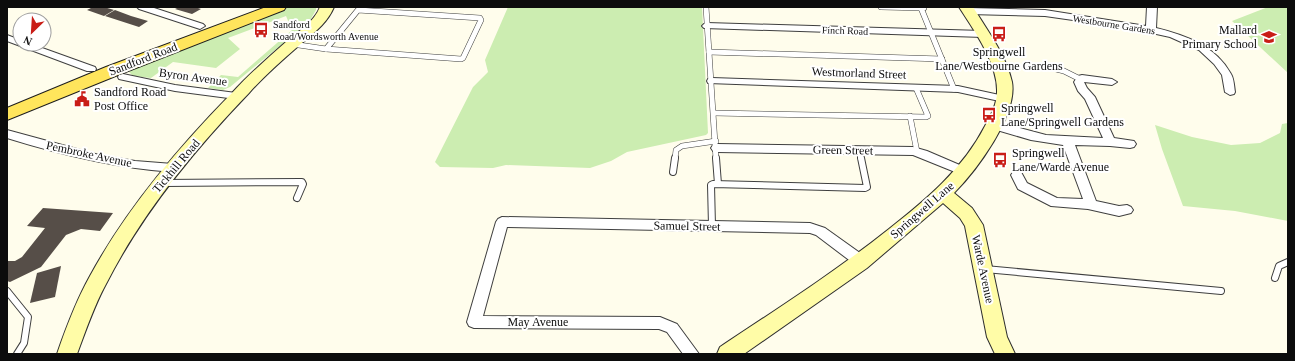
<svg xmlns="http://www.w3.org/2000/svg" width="1295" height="361" font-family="'Times New Roman',serif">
  <rect width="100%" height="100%" fill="#fffdec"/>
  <!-- green -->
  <g fill="#ccedb1">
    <path d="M289 7H316V10L309 22 230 87 223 90 208 88 221 75 238 77 292 30 286 16 228 38 240 49 216 68 173 62 151 78 133 76 129 72 136 65Z"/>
    <path d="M508 7H702L708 133 706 135 627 152 611 161 590 168 506 165 493 168 440 167 435 162 473 87 488 72 485 60Z"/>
    <path d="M1268 7H1288V73L1232 21Z"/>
    <path d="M1288 123V221L1235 211 1183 206 1162 149 1155 125 1192 137 1231 145 1260 143 1280 133 1282 124Z"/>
  </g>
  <!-- building -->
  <g fill="#564e48">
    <path d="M93 7H104L114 10 104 16 87 10Z"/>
    <path d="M179 7H195L201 9 192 14 175 9Z"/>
    <path d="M115 10 131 16 148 21 139 27 105 16Z"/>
    <path d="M43 208 113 213 100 231 81 229 66 235 41 267 10 282 7 281V261H15L22 257 45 228 27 226Z"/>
    <path d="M61 266 55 297 30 303 37 273Z"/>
  </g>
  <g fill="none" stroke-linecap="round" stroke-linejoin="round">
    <!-- lane-far1 casing -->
    <g stroke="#3f3f3f" stroke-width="6">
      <g id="lane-far1">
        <path d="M706 7 716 159"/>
        <path d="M881 7 924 8"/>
        <path d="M921 8 954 89"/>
        <path d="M358 10 480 18 481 20 463 58 461 59 326 49Z"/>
        <path d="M292 44 326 49"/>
        <path d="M709 52 942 59"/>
        <path d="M1052 68 1064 71 1080 79"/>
        <path d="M714 113 926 117 928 116 916 88"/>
        <path d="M910 116 917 152"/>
        <path d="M859 150 861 159"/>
        <path d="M675 159 676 150 682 146 716 141"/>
      </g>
    </g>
    <!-- lane casing -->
    <g stroke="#3f3f3f" stroke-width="8">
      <g id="lane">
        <path d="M716 158 718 184"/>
        <path d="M673 172 675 158"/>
        <path d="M163 183 302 182 303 184 297 198"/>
        <path d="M712 226 711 185 713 184 865 188 867 187 861 158"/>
        <path d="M985 269 1221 291"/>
        <path d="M1275 278 1279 266 1288 262"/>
        <path d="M7 291 28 317 24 343 17 354"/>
      </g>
    </g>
    <!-- street casing -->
    <g stroke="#3f3f3f" stroke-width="2">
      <g id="street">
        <path d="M137 7H151L203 24 205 26 200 29 197 28 139 9Z"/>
        <path d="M1147 7H1157L1156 28C1185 35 1216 46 1231 74 1234 79 1234 86 1235 92L1234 94 1230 95 1225 92 1222 75 1214 64 1199 50 1170 37 1129 28 1045 16 969 14 964 11 969 8 1045 10 1146 26Z"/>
        <path d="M707 23 983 31 988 34 983 37 704 28 702 26 704 24Z"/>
        <path d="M7 35 20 40V44H31L95 67 96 69 95 71H87L7 41Z"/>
        <path d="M123 74 175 85 236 93 241 96 236 99 175 91 119 79 118 77 119 75Z"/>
        <path d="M1082 75 1112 79 1117 82 1112 85 1084 82 1087 88 1095 97 1114 138 1134 141 1136 144 1134 147 1130 148 1110 146 1075 145 1096 201 1119 206 1127 205 1131 207 1133 210 1131 213 1119 216 1088 209 1051 206 1018 189 1011 175 1013 172 1017 171 1021 172 1027 183 1057 198 1083 199 1063 145 1031 140 990 128 988 125 990 122 994 121 1046 135 1103 138 1085 99 1078 91 1074 82 1078 76Z"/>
        <path d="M712 78 958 86 1004 96 1009 99 1004 102 958 92 708 83 707 81 708 79Z"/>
        <path d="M7 130 99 155 135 161 173 164 177 165 179 168 177 171 173 172C116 168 62 155 7 138Z"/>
        <path d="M717 144 913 147 927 151 969 169 971 172 969 175 965 176 913 155 717 152 713 151 711 148 713 145Z"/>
        <path d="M502 217 810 223 825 228 867 258 869 262 867 266 862 267 857 266 816 235 810 233 507 227 483 316 660 317 677 324 699 354H683L667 332 659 329 474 328 469 326 467 322 496 222 498 219Z"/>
      </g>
    </g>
    <!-- secondary casing -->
    <g stroke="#2e2e2e" stroke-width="2">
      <g id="secondary">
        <path d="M320 7H334C326 26 309 36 295 49 279 63 263 77 249 93 194 150 142 213 106 284 94 306 86 330 77 354H57C66 328 76 301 90 276 127 208 178 148 232 93 249 74 268 58 287 41 299 31 314 22 320 7Z"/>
        <path d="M959 7H973C987 30 1006 55 1012 82 1018 115 976 171 954 193L972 208 983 225 1007 337 1015 354H995L987 337 965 226 960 218 943 203 867 268 744 354H717L720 347C777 309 835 272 889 229 926 200 963 169 985 126 991 115 997 104 997 92 998 64 974 30 959 7Z"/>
      </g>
    </g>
    <!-- primary casing -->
    <g stroke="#1d1d1d" stroke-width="2">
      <path id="primary" d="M266 7H286L284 10 118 75 7 120V108L106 67Z"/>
    </g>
    <!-- lane-far1 -->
    <use href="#lane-far1" stroke="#fff" stroke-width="5"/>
    <!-- lane -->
    <use href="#lane" stroke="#fff" stroke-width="6"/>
    <!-- street -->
    <use href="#street" fill="#fff" fill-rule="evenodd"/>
    <!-- secondary -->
    <use href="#secondary" fill="#fffca7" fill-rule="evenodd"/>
    <!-- primary -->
    <use href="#primary" fill="#ffe55c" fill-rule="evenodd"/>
  </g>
  <!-- icons -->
  <defs>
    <g id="bus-bare" transform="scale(1.2)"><path d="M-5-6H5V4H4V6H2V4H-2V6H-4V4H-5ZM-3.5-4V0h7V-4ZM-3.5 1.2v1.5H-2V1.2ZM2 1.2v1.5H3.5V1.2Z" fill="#c91d17" stroke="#fff" stroke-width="2.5" paint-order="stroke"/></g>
    <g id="school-bare" transform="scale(1.2)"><path d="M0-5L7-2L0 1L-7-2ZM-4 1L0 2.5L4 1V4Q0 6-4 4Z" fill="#c91d17" stroke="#fff" stroke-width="2.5" paint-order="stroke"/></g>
    <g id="civic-bare" transform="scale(1.2)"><path d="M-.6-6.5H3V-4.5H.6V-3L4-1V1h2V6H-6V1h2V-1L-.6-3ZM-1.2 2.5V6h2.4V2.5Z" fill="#c91d17" stroke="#fff" stroke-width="2.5" paint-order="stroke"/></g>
  </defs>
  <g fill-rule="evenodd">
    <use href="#bus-bare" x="261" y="30"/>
    <use href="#bus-bare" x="999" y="34"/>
    <use href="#school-bare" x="1269" y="37"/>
    <use href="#civic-bare" x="82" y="99"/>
    <use href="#bus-bare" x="989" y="115"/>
    <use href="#bus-bare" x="1000" y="160"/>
  </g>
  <g text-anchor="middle" stroke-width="4" stroke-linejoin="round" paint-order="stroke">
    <!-- far-poi labels -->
    <g font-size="10" fill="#0c0c0c" stroke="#fff" text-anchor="start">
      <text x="273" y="28">Sandford<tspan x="273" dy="12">Road/Wordsworth Avenue</tspan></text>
    </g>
    <!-- far-street labels -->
    <g font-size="10" fill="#0c0c0c" stroke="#fff">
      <text transform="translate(1114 24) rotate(9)" y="4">Westbourne Gardens</text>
      <text transform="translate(845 30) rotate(2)" y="4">Finch Road</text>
    </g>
    <!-- poi labels -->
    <g font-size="12" fill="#0c0c0c" stroke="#fff" text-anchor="start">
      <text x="1257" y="34" text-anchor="end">Mallard<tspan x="1257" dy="14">Primary School</tspan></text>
      <text x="999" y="56" text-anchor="middle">Springwell<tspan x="999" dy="14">Lane/Westbourne Gardens</tspan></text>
      <text x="94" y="96">Sandford Road<tspan x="94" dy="14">Post Office</tspan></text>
      <text x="1001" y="112">Springwell<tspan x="1001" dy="14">Lane/Springwell Gardens</tspan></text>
      <text x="1012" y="157">Springwell<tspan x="1012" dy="14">Lane/Warde Avenue</tspan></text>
    </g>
    <!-- street labels -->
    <g font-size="12" fill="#0c0c0c" stroke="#fff">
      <text transform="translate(143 59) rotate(-21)" y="4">Sandford Road</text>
      <text transform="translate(859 73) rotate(2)" y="4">Westmorland Street</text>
      <text transform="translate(193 77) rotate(8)" y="4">Byron Avenue</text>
      <text transform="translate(843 150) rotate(1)" y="4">Green Street</text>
      <text transform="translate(89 154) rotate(12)" y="4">Pembroke Avenue</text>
      <text transform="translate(176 166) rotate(-50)" y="4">Tickhill Road</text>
      <text transform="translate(922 210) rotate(-41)" y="4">Springwell Lane</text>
      <text transform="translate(687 226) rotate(1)" y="4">Samuel Street</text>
      <text transform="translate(983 269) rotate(78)" y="4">Warde Avenue</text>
      <text x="538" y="326">May Avenue</text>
    </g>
  </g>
  <!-- border -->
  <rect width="1295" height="361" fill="none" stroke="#0c0c0c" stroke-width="16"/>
  <!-- north arrow -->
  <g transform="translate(32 32) rotate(205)"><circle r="19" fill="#ffffff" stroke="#9e9e9e"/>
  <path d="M0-3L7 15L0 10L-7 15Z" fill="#c91d17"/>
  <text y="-6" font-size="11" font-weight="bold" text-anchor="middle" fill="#0c0c0c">N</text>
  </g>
</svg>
